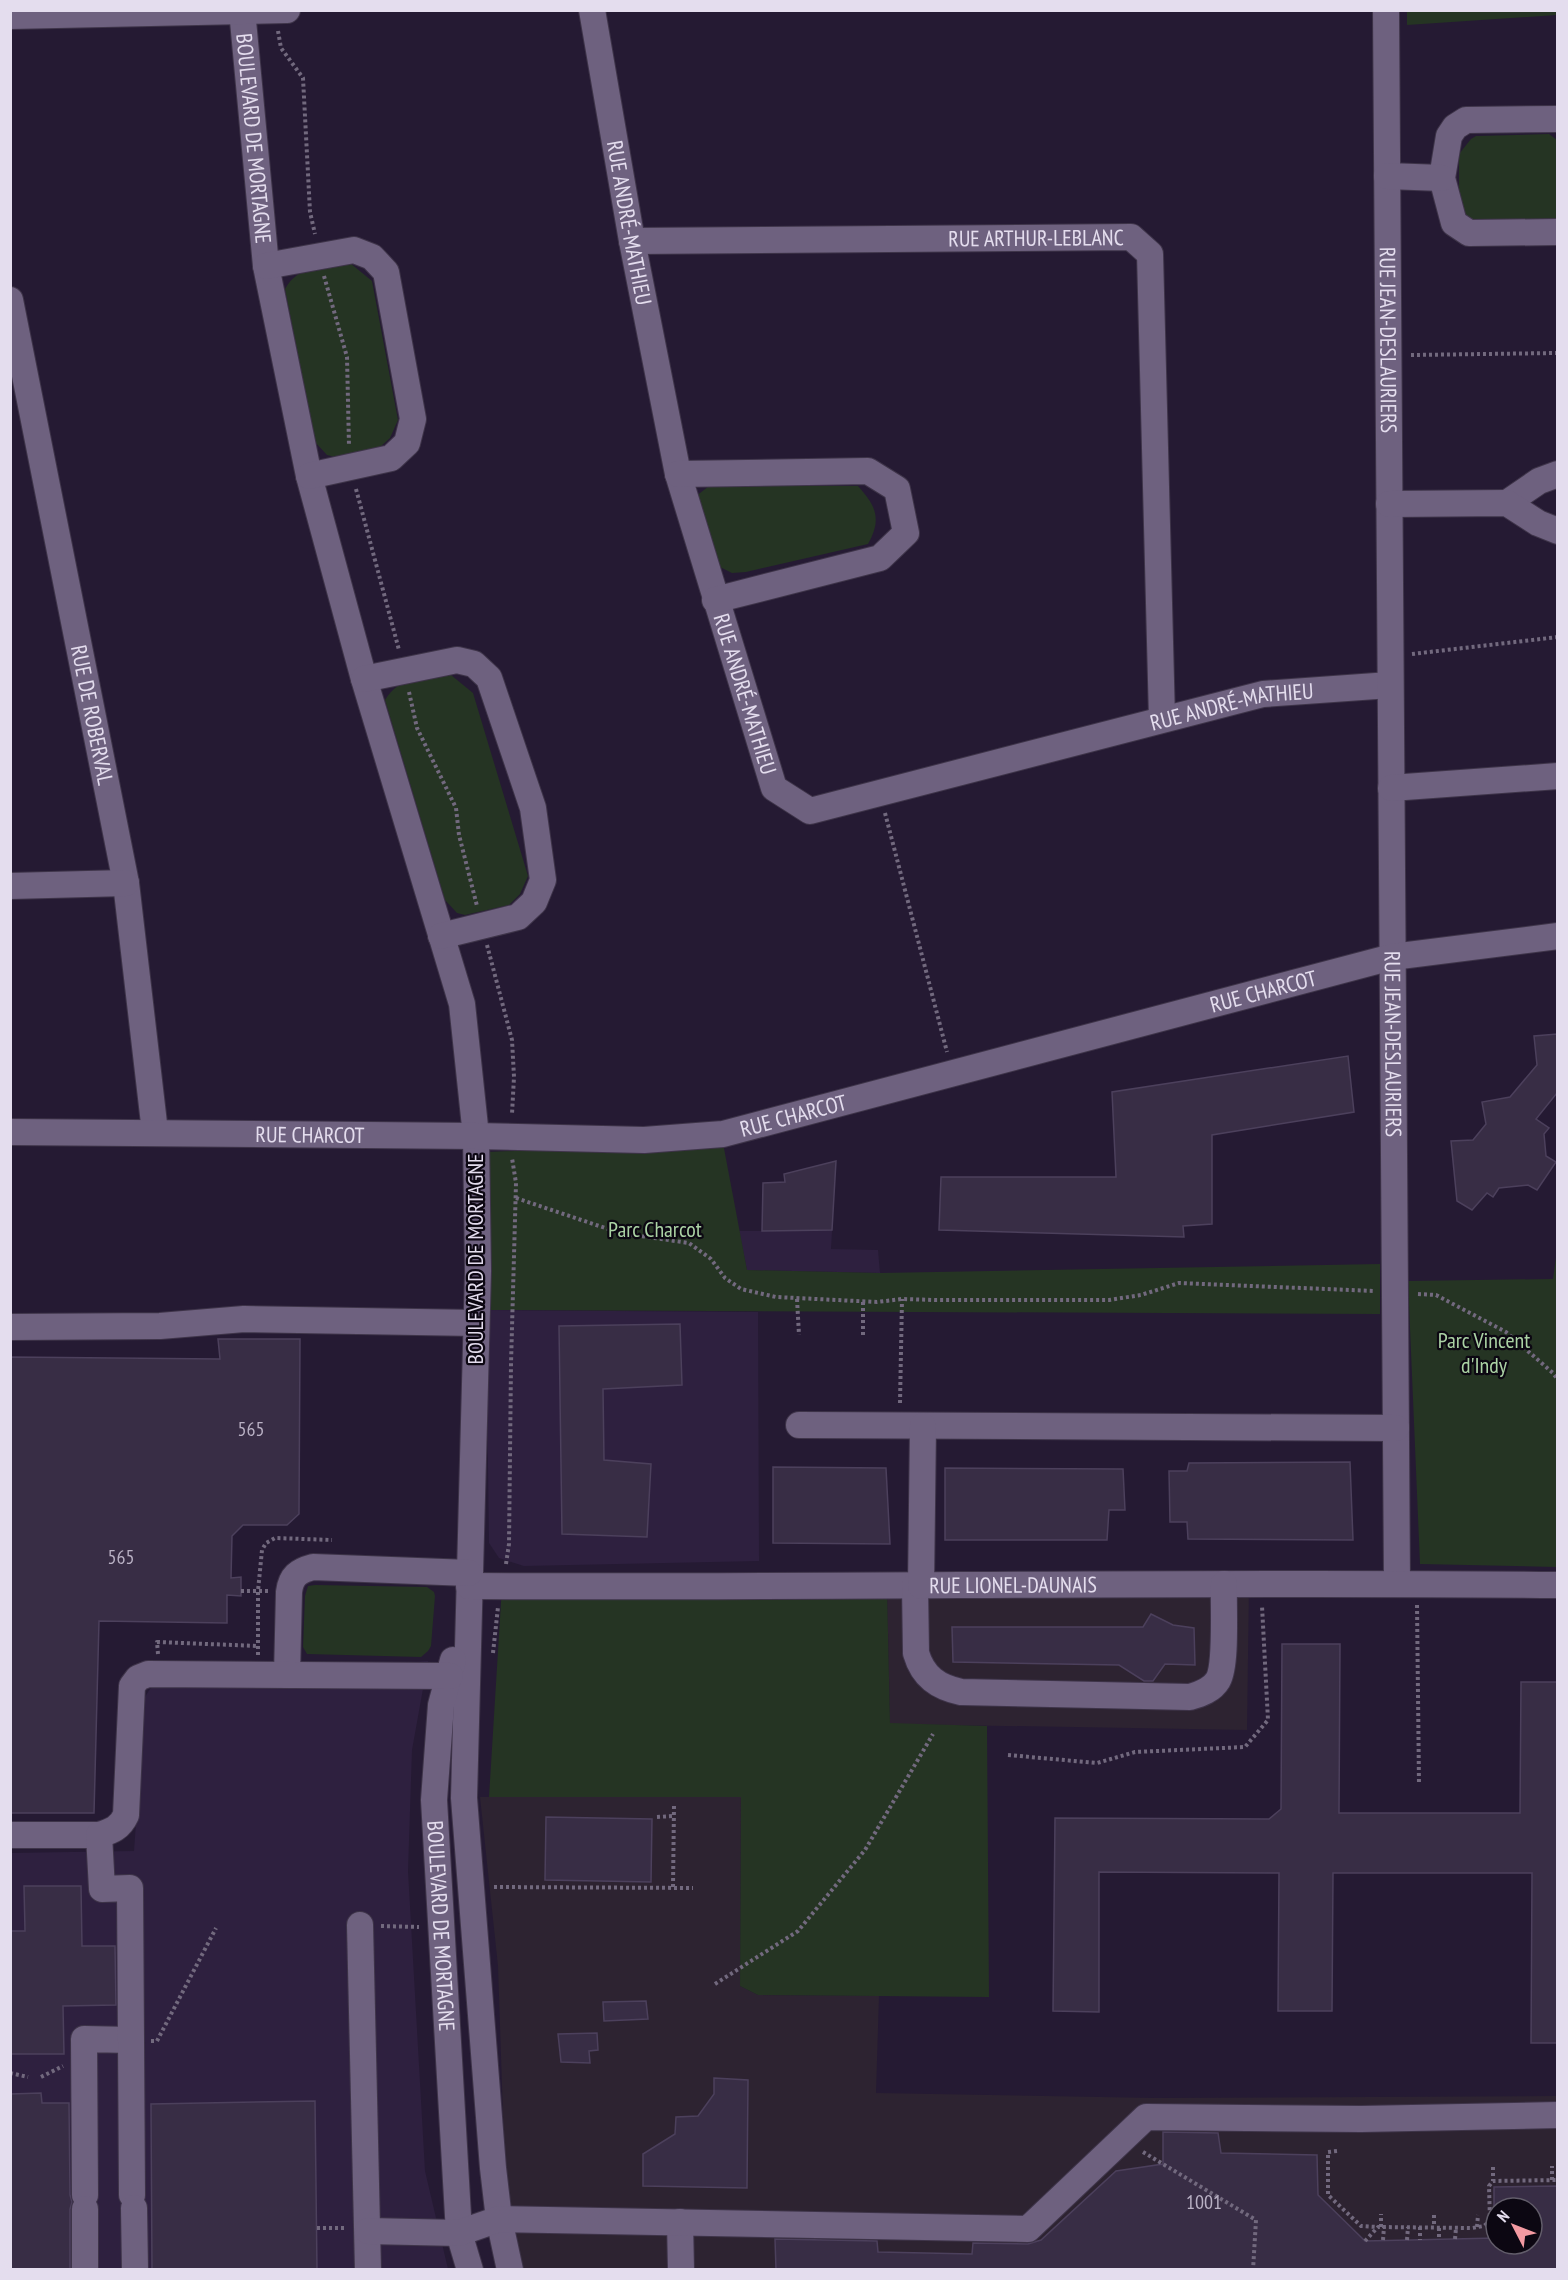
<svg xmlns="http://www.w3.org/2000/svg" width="1568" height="2280" font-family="'PT Sans Narrow',sans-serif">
  <rect width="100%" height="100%" fill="#251a33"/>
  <!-- commercial -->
  <g fill="#2d2331" fill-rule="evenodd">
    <path d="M1249 1584 1247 1730 890 1724 887 1587Z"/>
    <path d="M480 1797H741L740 1986 758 1995 879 1996 876 2093 1156 2098 1557 2096V2269H518L506 2206 498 1966ZM1496 2208H1532V2244H1496Z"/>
  </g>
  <!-- built -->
  <g fill="#2e203f">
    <path d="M836 1162 831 1249 878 1250 880 1273 747 1270 739 1231H762L763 1183 784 1182V1174Z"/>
    <path d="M486 1310 758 1312 759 1561 524 1566 499 1558 489 1543Z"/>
    <path d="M428 1661 412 1750 408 1871 425 2171 448 2269H11L10 1853 134 1851 145 1697 150 1689 156 1684Z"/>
  </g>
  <!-- green -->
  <g fill="#253423">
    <path d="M1557 10V15L1407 25V11Z"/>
    <path d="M1549 134 1557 140V220H1472L1465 215 1459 204V154L1471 139 1476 136Z"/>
    <path d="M350 263 372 281 398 420 390 438 379 448 335 457 327 455 315 442 285 289C299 264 324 267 350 263Z"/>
    <path d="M709 486H858C876 506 882 519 868 544L746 572 732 573 716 565 695 497Z"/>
    <path d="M451 675 473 693 528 876 520 894 509 905 465 915 457 913 445 900 385 700C400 675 424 679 451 675Z"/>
    <path d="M723 1143 747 1270 880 1273 1380 1264V1314L486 1310V1152Z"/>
    <path d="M1557 1250V1567L1420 1564 1408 1281 1553 1279Z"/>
    <path d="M315 1585 427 1587 434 1592 435 1596 431 1646 428 1651 421 1657 307 1654 303 1647 305 1596 308 1586Z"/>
    <path d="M502 1586 887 1587 890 1723 987 1726 989 1997 758 1995 740 1986 741 1797H489Z"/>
  </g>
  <!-- building -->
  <g fill="#382d45" stroke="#4c405c" stroke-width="1.5">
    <path d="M1557 1034V1093L1536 1119 1549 1128 1544 1134 1546 1156 1556 1162 1537 1190 1528 1185 1499 1188 1493 1197 1487 1193 1472 1210 1457 1201 1451 1141 1473 1140 1486 1124 1482 1102 1510 1097 1537 1065 1534 1036Z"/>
    <path d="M1348 1056 1354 1112 1212 1135V1224L1183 1226 1184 1237 939 1230 941 1177H1116L1112 1092Z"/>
    <path d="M836 1161 832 1230 762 1231 763 1183 785 1182 784 1174Z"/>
    <path d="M680 1324 682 1385 603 1389 604 1460 651 1464 647 1537 562 1534 559 1326Z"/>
    <path d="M218 1339H300L299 1514 287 1525H243L232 1536 231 1578 241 1577V1596L227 1595V1623L99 1621 94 1813H10V1357L220 1359Z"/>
    <path d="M1350 1462 1353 1540 1188 1539 1187 1522H1170L1169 1471H1187L1189 1463Z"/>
    <path d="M773 1467 886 1468 890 1544 773 1543Z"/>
    <path d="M945 1468 1123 1469 1125 1510H1109L1107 1540H945Z"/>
    <path d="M1151 1614 1173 1625 1194 1628 1195 1665 1165 1664 1153 1681H1144L1119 1665 953 1662 952 1627H1143Z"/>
    <path d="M1282 1644H1340L1339 1813H1520L1521 1682H1557V2043H1531L1532 1873H1333L1332 2011H1278L1279 1873 1099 1872V2012L1053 2011 1055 1818 1269 1819 1281 1809Z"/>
    <path d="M546 1817 652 1819 651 1882 545 1880Z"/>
    <path d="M24 1886H81L82 1946H115L116 2005 63 2006 64 2054H10V1931H25Z"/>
    <path d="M646 2001 648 2019 604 2021 603 2002Z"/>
    <path d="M597 2033 598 2050 589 2051 590 2063 561 2062 558 2034Z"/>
    <path d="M714 2078 748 2080 747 2188 643 2186V2154L675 2134 676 2117 698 2116 714 2094Z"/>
    <path d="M41 2093 42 2103H69L70 2195 72 2202 70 2209V2270H10V2094Z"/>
    <path d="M315 2101 317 2270H152L151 2104Z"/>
    <path d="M1163 2132 1218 2133 1221 2153 1317 2155 1318 2195 1365 2241 1496 2238V2244H1532V2208H1494V2187L1557 2186V2270H776L775 2239 877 2241 878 2252 972 2254 973 2243 1028 2244 1041 2240 1116 2171 1163 2164Z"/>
  </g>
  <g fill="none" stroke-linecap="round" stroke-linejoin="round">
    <!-- minor casing -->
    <g stroke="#3e3449" stroke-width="28">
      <g id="minor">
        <path id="s1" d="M242 10 266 266 309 476 364 679 462 1004 476 1136 478 1271 464 1798 493 2168 499 2219 510 2270"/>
        <path id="s2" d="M592 10 632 241 678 474 774 788 810 811 1263 694 1390 685"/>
        <path id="s3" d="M1386 10 1397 1583"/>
        <path d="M10 16 287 10"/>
        <path d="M1558 119 1466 120 1455 127 1449 136 1442 178 1454 223 1469 233 1558 232"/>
        <path d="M1387 176 1442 178"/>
        <path id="s4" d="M632 241 1131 237 1150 254 1162 719"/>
        <path d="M266 266 354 250 372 257 386 272 413 419 407 443 391 458 309 476"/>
        <path id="s5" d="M10 300 126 883 155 1132"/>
        <path d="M678 474 868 471 897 489 906 533 880 558 715 600"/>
        <path d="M1507 503 1539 481 1558 474"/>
        <path d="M1389 504 1507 503 1538 523 1558 531"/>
        <path d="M364 679 457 660 474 664 489 678 533 808 543 880 534 902 518 917 441 936"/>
        <path d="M1391 788 1558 776"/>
        <path d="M10 886 126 883"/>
        <path id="s6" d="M10 1132 476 1136 644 1140 723 1134 1392 957 1558 936"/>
        <path d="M10 1327 160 1326 244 1319 476 1323"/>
        <path d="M799 1425 1396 1428"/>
        <path id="s7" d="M469 1586C832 1588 1195 1581 1558 1585"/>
        <path d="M915 1586 916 1653C923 1677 938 1687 961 1692L1190 1697C1201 1694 1212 1690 1218 1680 1227 1664 1223 1605 1224 1584"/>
        <path d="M921 1586 923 1426"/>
        <path id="s8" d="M453 1660 441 1705 434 1800 459 2233 470 2270"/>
        <path d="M287 1675 289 1592C291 1576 298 1571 313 1567L469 1573"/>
        <path d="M10 1835H99"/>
        <path d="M360 1925 368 2270"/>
        <path d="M85 2195 84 2039 131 2040"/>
        <path d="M132 2195 130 1888 102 1889 99 1835C112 1831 120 1828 126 1815L132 1686 138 1678 148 1674 450 1676"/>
        <path d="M134 2208 135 2270"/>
        <path d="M85 2209V2270"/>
        <path d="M680 2222 681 2270"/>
        <path d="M368 2231 459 2233 499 2219 1028 2229 1146 2117 1361 2119 1558 2115"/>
      </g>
    </g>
    <!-- path -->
    <g stroke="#72697e" stroke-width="4" stroke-dasharray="3 3" stroke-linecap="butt">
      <path d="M278 31 281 48 303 78 310 212 315 234"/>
      <path d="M324 276 347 357 349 446"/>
      <path d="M1411 355 1558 353"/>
      <path d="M356 489 399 650"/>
      <path d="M1412 654 1558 637"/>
      <path d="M409 692 417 728 456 808 459 835 477 906"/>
      <path d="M885 813 947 1052"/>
      <path d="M487 945 512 1040 514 1077 512 1114"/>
      <path d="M516 1198 620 1233 689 1243 711 1259 725 1278 741 1289 776 1297 877 1302 902 1299 935 1300H1109L1141 1295 1179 1283 1374 1291"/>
      <path d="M1418 1294 1436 1295 1506 1332 1553 1373 1558 1380"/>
      <path d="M797 1299 799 1335"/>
      <path d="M863 1335V1301"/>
      <path d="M900 1403 902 1299"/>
      <path d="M506 1564 509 1544 511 1364 516 1183 512 1158"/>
      <path d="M241 1591H268"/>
      <path d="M1417 1605 1419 1785"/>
      <path d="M493 1653 498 1607"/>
      <path d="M158 1654 157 1642 258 1646"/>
      <path d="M258 1655V1591L262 1550 266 1543 275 1538 332 1540"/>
      <path d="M1008 1755 1097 1763 1135 1752 1245 1747 1268 1720 1262 1606"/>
      <path d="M657 1817 673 1816"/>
      <path d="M494 1887 693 1888"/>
      <path d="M673 1887 674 1806"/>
      <path d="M381 1926 419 1927"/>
      <path d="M715 1984 798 1931 865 1850 933 1734"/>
      <path d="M151 2041H157L216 1928"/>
      <path d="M10 2073 28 2077"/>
      <path d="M41 2077 63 2066"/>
      <path d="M1337 2151 1328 2152V2195L1361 2226 1377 2227"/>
      <path d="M1143 2152 1256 2220 1253 2270"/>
      <path d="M1493 2167V2181"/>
      <path d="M1552 2180V2166"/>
      <path d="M1434 2215V2227"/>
      <path d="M1381 2227V2214"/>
      <path d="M1420 2227V2240"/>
      <path d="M1477 2227 1478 2215"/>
      <path d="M317 2228H346"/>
      <path d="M1439 2228V2239"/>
      <path d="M1455 2239 1456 2228"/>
      <path d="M1383 2240 1384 2227"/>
      <path d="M1407 2240 1408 2227"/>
      <path d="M1365 2241 1378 2227 1472 2228 1484 2226 1490 2221 1489 2186 1493 2181 1558 2180"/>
    </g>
    <!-- minor -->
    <use href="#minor" stroke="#6e617f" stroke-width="26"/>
  </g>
  <g text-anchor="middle" stroke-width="4.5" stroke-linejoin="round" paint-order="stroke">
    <!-- number labels -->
    <g font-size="20" fill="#b9b1c4">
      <text x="251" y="1436">565</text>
      <text x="121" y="1564">565</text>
      <text x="1204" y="2209">1001</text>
    </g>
    <!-- street labels -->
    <g font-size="22" fill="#e4ddee" stroke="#0c0712">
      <text dy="8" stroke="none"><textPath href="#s1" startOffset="129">BOULEVARD DE MORTAGNE</textPath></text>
      <text dy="8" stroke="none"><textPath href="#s2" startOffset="216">RUE ANDRÉ-MATHIEU</textPath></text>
      <text dy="8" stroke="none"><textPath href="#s4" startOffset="404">RUE ARTHUR-LEBLANC</textPath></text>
      <text dy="8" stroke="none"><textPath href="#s3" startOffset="330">RUE JEAN-DESLAURIERS</textPath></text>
      <text dy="8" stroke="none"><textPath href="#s2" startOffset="702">RUE ANDRÉ-MATHIEU</textPath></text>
      <text dy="8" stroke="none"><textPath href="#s2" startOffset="1278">RUE ANDRÉ-MATHIEU</textPath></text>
      <text dy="8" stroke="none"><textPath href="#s5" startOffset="423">RUE DE ROBERVAL</textPath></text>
      <text dy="8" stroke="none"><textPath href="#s6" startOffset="1272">RUE CHARCOT</textPath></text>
      <text dy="8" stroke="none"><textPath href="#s3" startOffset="1034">RUE JEAN-DESLAURIERS</textPath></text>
      <text dy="8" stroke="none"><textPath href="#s6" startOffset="786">RUE CHARCOT</textPath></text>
      <text dy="8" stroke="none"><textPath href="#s6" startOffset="300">RUE CHARCOT</textPath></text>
      <text transform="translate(475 1259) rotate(-90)" y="8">BOULEVARD DE MORTAGNE</text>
      <text dy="8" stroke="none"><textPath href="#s7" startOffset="544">RUE LIONEL-DAUNAIS</textPath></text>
      <text dy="8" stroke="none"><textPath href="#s8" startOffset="268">BOULEVARD DE MORTAGNE</textPath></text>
    </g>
    <!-- park labels -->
    <g font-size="22" fill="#abd2a4" stroke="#0c0712">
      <text x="655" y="1237">Parc Charcot</text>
      <text x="1484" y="1348">Parc Vincent<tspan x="1484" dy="25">d'Indy</tspan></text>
    </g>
  </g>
  <!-- border -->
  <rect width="1568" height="2280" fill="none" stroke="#e4ddee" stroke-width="24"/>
  <!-- north arrow -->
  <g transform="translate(1514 2226) rotate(312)"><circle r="28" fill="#0c0712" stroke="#625d6a" stroke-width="1.5"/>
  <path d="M0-4.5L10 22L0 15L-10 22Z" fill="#f49aa2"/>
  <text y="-9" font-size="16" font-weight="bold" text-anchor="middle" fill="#e4ddee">N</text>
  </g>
</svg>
